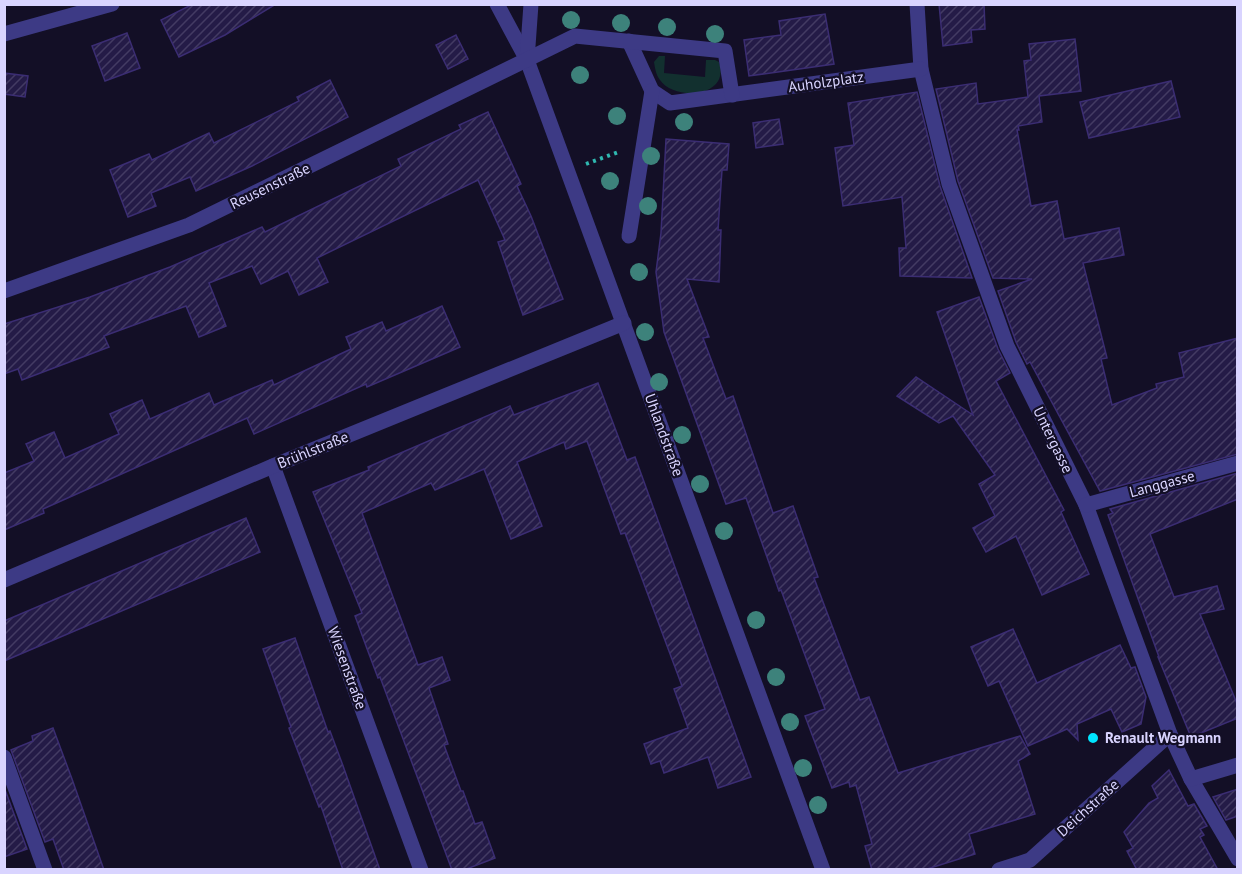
<svg xmlns="http://www.w3.org/2000/svg" width="1242" height="874" font-family="'PT Sans',sans-serif">
  <defs>
    <pattern id="building-hatch" width="6" height="6" patternUnits="userSpaceOnUse" patternTransform="scale(1.5)"><rect width="6" height="6" fill="#241b47"/><path d="M-1 1l2-2M0 6l6-6M5 7l2-2" fill="none" stroke="#433b63"/></pattern>
  </defs>
  <rect width="100%" height="100%" fill="#130f26"/>
  <!-- green -->
  <path fill="#12302f" d="M659 56H665L664 73 705 77 706 60H715L719 62C731 98 674 101 660 80 656 75 655 68 654 62Z"/>
  <!-- building -->
  <g fill="url(#building-hatch)" stroke="#3b2d73" stroke-width="1.5">
    <path d="M193 4H276L225 35 179 57 161 20Z"/>
    <path d="M939 4H984L985 29 971 30 972 42 943 46Z"/>
    <path d="M825 14 834 64 749 76 744 40 781 35 779 21Z"/>
    <path d="M127 33 140 68 105 81 92 46Z"/>
    <path d="M456 35 468 59 448 69 436 45Z"/>
    <path d="M1075 39 1081 91 1039 96 1042 122 1018 126 1019 130H1017L1031 206 1057 201 1064 239 1119 228 1124 255 1083 263 1107 358 1101 359 1112 405 1157 388 1156 384 1184 377 1179 353 1238 338V454L1100 491 1030 362 1027 364 1016 342 998 291 1032 279 993 278 958 181 936 89 976 83 978 104 1028 97 1024 61 1031 60 1029 44Z"/>
    <path d="M4 73 28 76 25 97 4 94Z"/>
    <path d="M330 80 348 117 252 166 196 191 190 177 151 193 156 206 128 217 110 170 149 154 152 160 209 133 214 143 299 101 297 97Z"/>
    <path d="M1171 81 1180 117 1089 138 1080 102Z"/>
    <path d="M917 92 940 186 972 278 900 276 899 248H906L902 197 843 206 835 148 854 145 848 103Z"/>
    <path d="M488 112 521 184 517 186 531 216 563 299 523 315 498 242 505 240 478 180 317 258 328 282 299 295 288 271 261 284 252 266 209 283 226 326 199 337 186 306 104 336 109 347 22 380 18 369 4 374V324L90 297 170 267 262 227 265 232 401 166 398 159 461 129 459 125Z"/>
    <path d="M779 119 783 144 756 148 753 123Z"/>
    <path d="M666 139 729 144 727 170H722L718 230H721L719 282 687 279 709 337 703 338 726 399 733 396 773 513 793 506 818 577 814 578 860 700 869 697 898 773 1020 736 1030 754 1018 761 1035 814 969 834 975 854 924 870H872L865 846 872 844 856 785 850 787 849 782 832 788 805 716 825 709 803 650 781 590 779 591 746 498 726 504 664 332 656 272 661 233Z"/>
    <path d="M979 297 998 349 1010 373 996 381 1064 510 1061 512 1089 574 1042 595 1016 536 986 552 973 528 995 516 979 484 995 475 953 416 939 423 897 396 916 377 973 415 937 312Z"/>
    <path d="M442 306 460 347 367 387 366 384 254 434 247 418 43 509 44 513 4 530V473L34 461 26 444 54 432 65 458 119 434 110 414 142 400 150 419 209 393 214 405 272 380 274 385 351 349 346 337 382 322 386 331Z"/>
    <path d="M598 383 627 460 635 457 751 777 718 788 708 757 664 773 660 761 651 764 644 744 688 728 674 689 682 686 625 533 621 534 587 441 566 449 564 442 517 462 542 526 511 539 484 469 435 490 431 483 362 513 418 665 442 657 450 680 429 688 448 744 444 745 461 791H463L475 824 482 822 495 858 464 870H452L380 677 378 678 366 646 355 616 362 613 313 492 369 470 368 467 510 406 514 415Z"/>
    <path d="M1238 473V499L1150 534 1174 597 1217 586 1224 609 1200 614 1238 706V718L1191 737 1158 657H1159L1108 515 1113 513 1110 509Z"/>
    <path d="M246 518 260 552 4 661V621Z"/>
    <path d="M1013 629 1037 683 1120 645 1131 668 1135 667 1146 697 1141 724 1122 732 1111 709 1077 724 1078 740 1067 729 1028 746 999 681 988 686 971 647Z"/>
    <path d="M295 638 328 732 330 731 342 763 380 870H343L321 806 319 807 289 728 291 727 263 649Z"/>
    <path d="M53 728 72 779 104 870H64L53 839 45 842 11 750 33 741 32 736Z"/>
    <path d="M1169 770 1188 806 1194 804 1207 826 1200 829 1204 835 1200 837 1218 870H1137L1127 851 1133 848 1124 832 1149 803 1158 798 1152 786Z"/>
    <path d="M4 787 27 849 4 857Z"/>
    <path d="M1238 789V816L1226 820 1213 797Z"/>
  </g>
  <g fill="none" stroke-linecap="round" stroke-linejoin="round">
    <!-- path -->
    <path stroke="#2fb8b0" stroke-width="4" stroke-dasharray="3 4.5" stroke-linecap="butt" d="M586 164 621 151"/>
    <!-- minor -->
    <g stroke="#3d3a85" stroke-width="15">
      <path d="M497 4 527 60 823 870"/>
      <path d="M917 4 921 69 949 184 1007 346 1086 505 1170 734 1191 779 1238 859"/>
      <path d="M4 34 112 4"/>
      <path d="M629 41 652 91 670 103 921 69"/>
      <path d="M527 60 531 4"/>
      <path d="M629 236 652 91"/>
      <path d="M4 291 189 225 575 36 725 51 732 95"/>
      <path d="M273 466 421 870"/>
      <path d="M1086 505 1238 463"/>
      <path d="M4 580 273 466 624 323"/>
      <path d="M4 757 45 870"/>
      <path d="M1191 779 1238 765"/>
      <path d="M999 870 1030 860 1170 734"/>
    </g>
  </g>
  <!-- trees -->
  <g fill="#3d827b">
    <circle cx="571" cy="20" r="9"/>
    <circle cx="621" cy="23" r="9"/>
    <circle cx="667" cy="27" r="9"/>
    <circle cx="715" cy="34" r="9"/>
    <circle cx="580" cy="75" r="9"/>
    <circle cx="617" cy="116" r="9"/>
    <circle cx="684" cy="122" r="9"/>
    <circle cx="651" cy="156" r="9"/>
    <circle cx="610" cy="181" r="9"/>
    <circle cx="648" cy="206" r="9"/>
    <circle cx="639" cy="272" r="9"/>
    <circle cx="645" cy="332" r="9"/>
    <circle cx="659" cy="382" r="9"/>
    <circle cx="682" cy="435" r="9"/>
    <circle cx="700" cy="484" r="9"/>
    <circle cx="724" cy="531" r="9"/>
    <circle cx="756" cy="620" r="9"/>
    <circle cx="776" cy="677" r="9"/>
    <circle cx="790" cy="722" r="9"/>
    <circle cx="803" cy="768" r="9"/>
    <circle cx="818" cy="805" r="9"/>
  </g>
  <!-- markers -->
  <circle fill="#00e5ff" stroke="#130f26" stroke-width="2" cx="1093" cy="738" r="6"/>
  <g text-anchor="middle" stroke-width="4.5" stroke-linejoin="round" paint-order="stroke">
    <!-- street labels -->
    <g font-size="15" fill="#d9d4ff" stroke="#130f26">
      <text transform="translate(826 82) rotate(-8)" y="5">Auholzplatz</text>
      <text transform="translate(270 186) rotate(-26)" y="5">Reusenstraße</text>
      <text transform="translate(664 435) rotate(70)" y="5">Uhlandstraße</text>
      <text transform="translate(1053 440) rotate(64)" y="5">Untergasse</text>
      <text transform="translate(313 450) rotate(-22)" y="5">Brühlstraße</text>
      <text transform="translate(1162 484) rotate(-15)" y="5">Langgasse</text>
      <text transform="translate(347 668) rotate(70)" y="5">Wiesenstraße</text>
      <text transform="translate(1088 808) rotate(-42)" y="5">Deichstraße</text>
    </g>
    <!-- poi labels -->
    <g font-size="15" font-weight="bold" fill="#d9d4ff" stroke="#130f26" text-anchor="start">
      <text x="1105" y="743">Renault Wegmann</text>
    </g>
  </g>
  <!-- border -->
  <rect width="1242" height="874" fill="none" stroke="#d9d4ff" stroke-width="12"/>
</svg>
